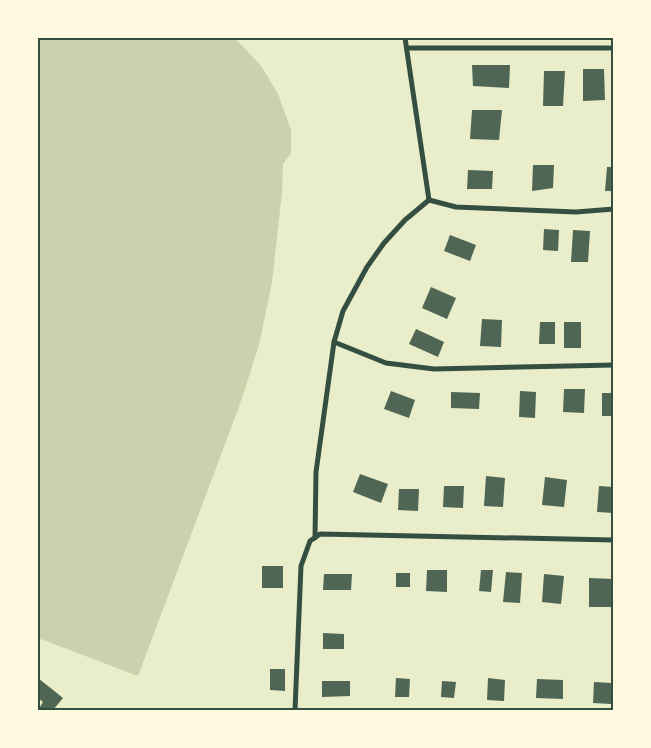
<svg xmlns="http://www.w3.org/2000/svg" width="651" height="748" font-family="'Work Sans',sans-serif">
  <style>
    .green { fill: #cad2ad }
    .building { fill: #4f6655 }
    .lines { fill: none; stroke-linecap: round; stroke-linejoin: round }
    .minor { stroke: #344e41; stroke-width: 5 }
    .neatline { fill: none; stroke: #344e41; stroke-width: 2 }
  </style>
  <rect width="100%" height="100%" fill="#e9edc9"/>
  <polygon class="green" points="38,38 235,38 262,67 278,94 291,130 291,153 283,164 282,193 272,282 259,345 239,407 138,676 38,638"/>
  <g class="building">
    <polygon points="472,65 510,65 509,88 473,86"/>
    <polygon points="583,69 604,69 605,100 583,101"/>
    <polygon points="544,71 565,71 563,106 543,106"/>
    <polygon points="472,110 502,110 499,140 470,139"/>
    <polygon points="533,165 554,165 553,188 532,191"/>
    <polygon points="607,167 614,167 614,191 605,191"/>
    <polygon points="468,170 493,171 492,189 467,189"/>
    <polygon points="544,229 559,230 558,251 543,250"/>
    <polygon points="573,230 590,231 588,262 571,262"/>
    <polygon points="450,235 476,245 470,261 444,251"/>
    <polygon points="431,287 456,298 447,319 422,308"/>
    <polygon points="482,319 502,320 501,347 480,346"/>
    <polygon points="540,322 555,322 555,344 539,344"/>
    <rect x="564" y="322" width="17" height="26"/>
    <polygon points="416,329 444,342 438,357 409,344"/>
    <polygon points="564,389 585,389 584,413 563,412"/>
    <polygon points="391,391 415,400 409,418 384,409"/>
    <polygon points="520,391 536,392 535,418 519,417"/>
    <polygon points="451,392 480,393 479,409 451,408"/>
    <rect x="602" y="393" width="12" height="23"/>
    <polygon points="360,474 388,484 381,503 353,492"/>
    <polygon points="486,476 505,478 503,507 484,506"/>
    <polygon points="545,477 567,480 564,507 542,505"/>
    <polygon points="444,486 464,486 463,508 443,507"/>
    <polygon points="599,486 614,487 614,513 597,512"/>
    <polygon points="399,489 419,489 418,511 398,510"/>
    <rect x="262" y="566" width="21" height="22"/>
    <polygon points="427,570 447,570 447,592 426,591"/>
    <polygon points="481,570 493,570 491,592 479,591"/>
    <polygon points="506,572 522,573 520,603 503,602"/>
    <rect x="396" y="573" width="14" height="14"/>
    <polygon points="324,574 352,574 351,590 323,590"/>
    <polygon points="544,574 564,576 561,604 542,602"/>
    <polygon points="589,578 614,579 613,607 589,607"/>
    <polygon points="323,633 344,634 344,649 323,649"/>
    <polygon points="270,669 285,669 285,691 270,690"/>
    <polygon points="38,678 63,698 53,710 38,710 43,702 38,698"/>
    <polygon points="396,678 410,679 409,697 395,697"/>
    <polygon points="488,678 505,680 504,701 487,700"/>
    <polygon points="537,679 563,680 563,699 536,698"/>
    <polygon points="322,681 350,681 350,696 322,697"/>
    <polygon points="442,681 456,682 454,698 441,697"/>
    <polygon points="594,682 612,683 611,704 593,703"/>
  </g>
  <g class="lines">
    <g class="minor">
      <polyline points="405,38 429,200"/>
      <polyline points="407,48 614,48"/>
      <polyline points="429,200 456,207 576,212 614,209"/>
      <polyline points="334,342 386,363 434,369 614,365"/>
      <polyline points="315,538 316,472 334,342 343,311 367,267 384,243 405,220 429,200"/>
      <polyline points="295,710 301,566 310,541 320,534 614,540"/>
    </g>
  </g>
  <rect width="651" height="748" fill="none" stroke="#fefae0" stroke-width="78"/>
  <rect x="39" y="39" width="573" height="670" class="neatline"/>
</svg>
